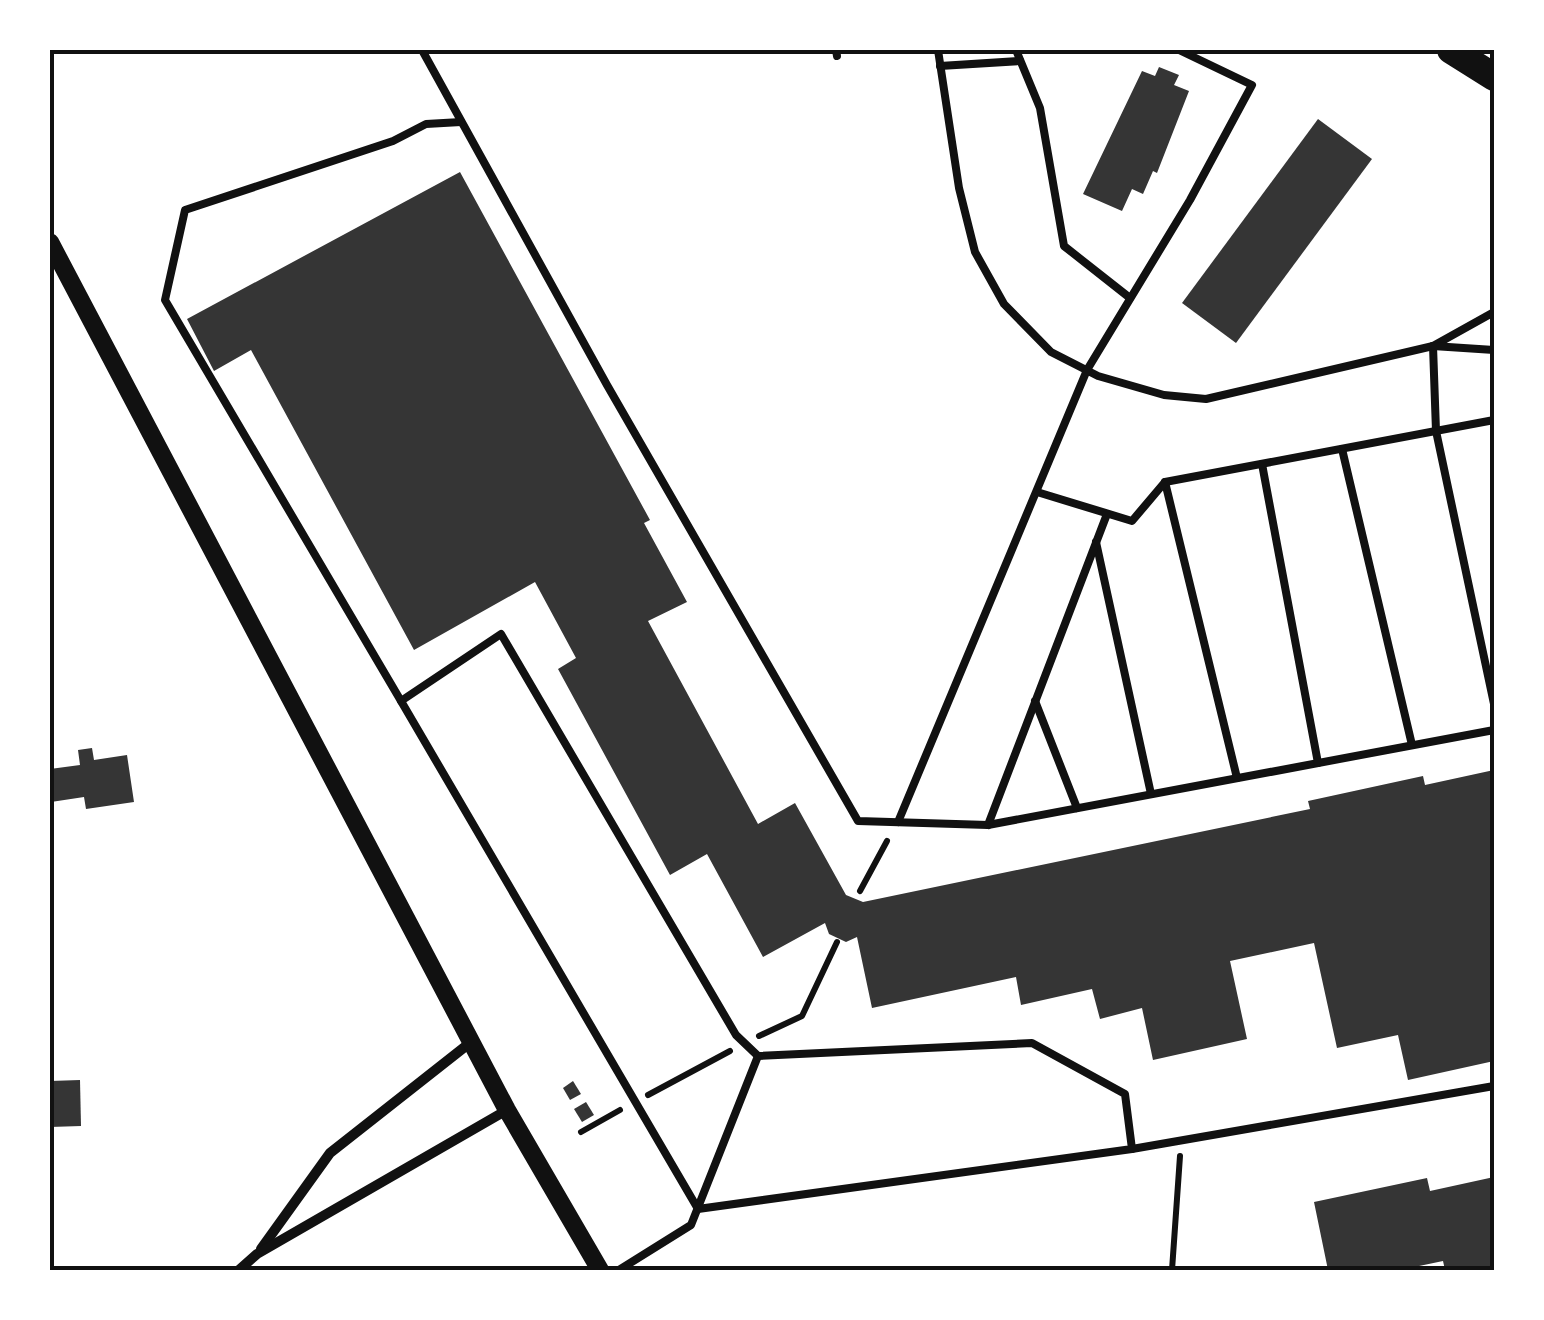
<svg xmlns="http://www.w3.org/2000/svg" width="1544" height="1320" font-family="'Varela Round',sans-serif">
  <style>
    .building { fill: #353535 }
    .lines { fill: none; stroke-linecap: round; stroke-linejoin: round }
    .path { stroke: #111; stroke-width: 6 }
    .service { stroke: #111; stroke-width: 8 }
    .minor { stroke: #111; stroke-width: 10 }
    .tertiary { stroke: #111; stroke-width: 18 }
    .trunk { stroke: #111; stroke-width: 28 }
    .neatline { fill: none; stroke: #111; stroke-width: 4 }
  </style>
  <rect width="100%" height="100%" fill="#fff"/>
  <g class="building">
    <polygon points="1159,67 1179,75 1174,85 1189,91 1157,173 1153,171 1143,194 1132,189 1122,211 1083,194 1142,71 1155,76"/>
    <polygon points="1318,119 1372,159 1236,343 1182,303"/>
    <polygon points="460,172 650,520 644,523 687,602 648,621 758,824 795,803 846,895 863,902 1310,809 1308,801 1423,776 1425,785 1494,770 1494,1061 1408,1080 1398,1035 1337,1048 1314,943 1230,961 1247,1039 1153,1060 1142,1008 1100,1019 1092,989 1021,1005 1016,977 872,1008 857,937 846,942 829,934 825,923 763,957 707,854 670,875 558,669 576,658 535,582 414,650 251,350 214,371 187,319"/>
    <polygon points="92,748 94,760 127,755 134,802 86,809 84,797 51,802 50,769 80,765 78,750"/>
    <polygon points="80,1080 81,1126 50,1127 50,1081"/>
    <polygon points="573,1081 581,1094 570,1100 563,1088"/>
    <polygon points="586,1102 594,1115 582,1122 574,1109"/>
    <polygon points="1494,1177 1494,1266 1445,1270 1443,1261 1400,1270 1328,1270 1314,1202 1427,1178 1430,1191"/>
  </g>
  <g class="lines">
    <g class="path">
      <polyline points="860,891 887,841"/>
      <polyline points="759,1036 802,1016 837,942"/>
      <polyline points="648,1095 730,1051"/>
      <polyline points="581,1132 620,1110"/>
      <polyline points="1172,1270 1180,1156"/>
    </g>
    <g class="service">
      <polyline points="422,50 607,385 858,821 988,825 1494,730"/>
      <polyline points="836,50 837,56"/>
      <polyline points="938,50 959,188 975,252 1004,304 1051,352 1098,376 1164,395 1206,399 1433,346 1494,312"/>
      <polyline points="1016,50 1040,108 1064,246 1130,298"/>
      <polyline points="940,66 1020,61"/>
      <polyline points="1433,346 1436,431 1494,704"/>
      <polyline points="1433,346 1494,350"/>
      <polyline points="1342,449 1412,745"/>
      <polyline points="1262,464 1318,763"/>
      <polyline points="1165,482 1237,778"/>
      <polyline points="1037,492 1132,521 1165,482 1494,420"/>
      <polyline points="1096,542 1151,794"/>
      <polygon points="501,634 736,1035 758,1056 1032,1043 1125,1094 1132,1149 698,1209 401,701"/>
      <polyline points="401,701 165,300 185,210 393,141 426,124 461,122"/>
      <polyline points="1035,701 1077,808"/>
      <polyline points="898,822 1087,370 1190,200 1252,85 1179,50"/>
      <polyline points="988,825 1107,514"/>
      <polyline points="1132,1149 1494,1086"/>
      <polyline points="619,1270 691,1225 758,1056"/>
    </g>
    <g class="minor">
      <polyline points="261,1249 330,1153 471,1042"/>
      <polyline points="239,1270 257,1254 507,1110"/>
    </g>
    <polyline class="tertiary" points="50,242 507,1110 600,1270"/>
    <polyline class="trunk" points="1451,50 1494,77"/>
  </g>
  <rect width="1544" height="1320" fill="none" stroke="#ffffff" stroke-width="105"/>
  <rect x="52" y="52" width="1440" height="1216" class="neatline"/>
</svg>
